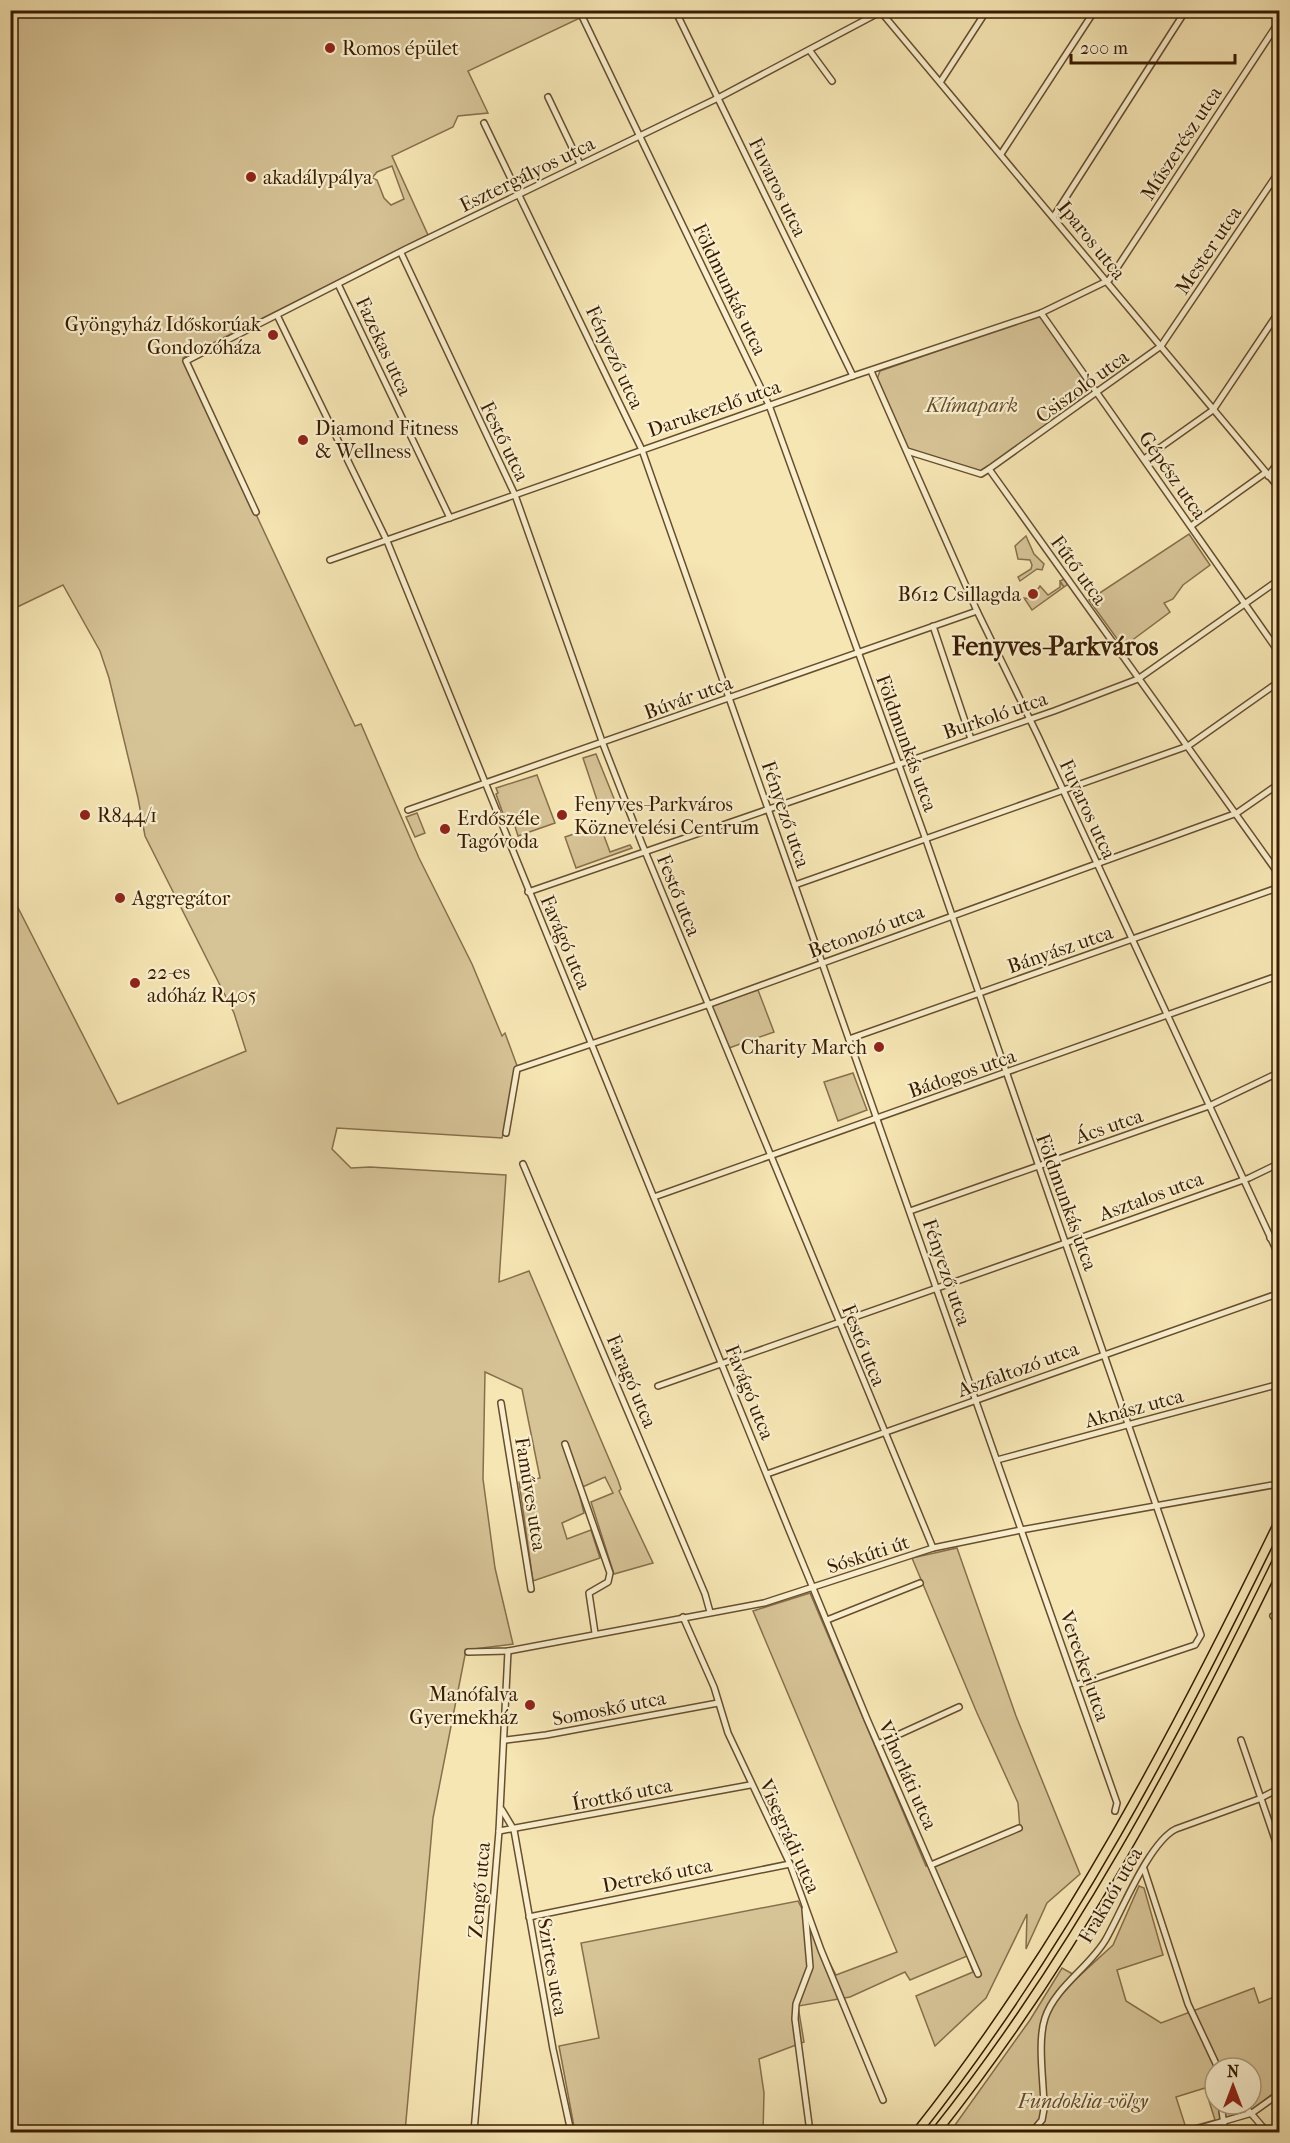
<svg xmlns="http://www.w3.org/2000/svg" width="1290" height="2143" font-family="'IM FELL French Canon',serif">
  <style>
    .green { fill: #d6c396; stroke: #876f4c; stroke-width: 1.5; fill-rule: evenodd }
    .lines { fill: none; stroke-linecap: round; stroke-linejoin: round }
    .minor-casing { stroke: #684e2e; stroke-width: 8 }
    .highway-casing { stroke: #381b01; stroke-width: 11 }
    .minor { stroke: #f9efce; stroke-width: 5 }
    .highway { stroke: #f6e6b4; stroke-width: 8 }
    .poi-dot { fill: #8f2418; stroke: #f9efce; stroke-width: 2 }
    .labels { text-anchor: middle; stroke-width: 4.5; stroke-linejoin: round; paint-order: stroke }
    .poi-label { font-size: 20px; fill: #381b01; stroke: #f9efce; text-anchor: start }
    .street-label { font-size: 20px; fill: #381b01; stroke: #f9efce }
    .park-label { font-size: 20px; font-style: italic; fill: #674d2e; stroke: #f9efce }
    .district-label { font-size: 26px; font-weight: bold; fill: #381b01; stroke: #f9efce }
  </style>
  <rect width="100%" height="100%" fill="#f6e6b4"/>
  <filter id="stains"><feTurbulence type="fractalNoise" baseFrequency=".00333" numOctaves="4"/><feColorMatrix values="0 0 0 0 .2 0 0 0 0 .09 0 0 0 0 .02 0 0 0 .5 -.17"/></filter>
  <radialGradient id="worn" r=".72"><stop offset=".6" stop-color="#630" stop-opacity="0"/><stop offset="1" stop-color="#630" stop-opacity=".3"/></radialGradient>
  <g class="green">
    <path d="M11,11H576L580,18L468,71L488,113L458,116L453,127L392,156L428,235L183,358L355,726L361,724L419,858L472,964L502,1036L505,1033L519,1071L502,1138L337,1128L332,1149L351,1168L370,1167L506,1175L499,1282L529,1271L618,1480L621,1489L619,1491L653,1563L614,1574L591,1502L613,1493L605,1477L578,1489L584,1513L562,1523L567,1539L591,1530L600,1558L533,1581L519,1482L540,1478L522,1389L485,1372L483,1479L495,1568L513,1644L466,1650L433,1818L405,2132H11L10,892L118,1104L246,1051L234,1013L145,836L138,798L109,678L100,651L63,585L11,610ZM392,166L404,199L391,205L384,198L377,180L372,178L377,172Z"/>
    <polygon points="1040,315 1095,393 981,471 907,449 877,379 880,371"/>
    <polygon points="1189,534 1210,565 1183,585 1173,599 1164,603 1170,612 1123,647 1089,600"/>
    <polygon points="1026,536 1034,554 1044,564 1042,570 1037,569 1020,581 1018,577 1031,569 1032,565 1030,560 1018,559 1015,546"/>
    <polygon points="1064,579 1068,584 1032,610 1024,598 1031,599 1036,595 1035,593 1040,586 1048,595 1060,587 1060,582 1064,587 1060,581"/>
    <polygon points="596,754 615,801 599,806 583,758"/>
    <polygon points="537,775 555,823 518,836 513,820 506,822 496,794 498,793 496,788"/>
    <polygon points="417,813 425,833 415,837 406,817"/>
    <polygon points="600,825 610,852 630,845 632,848 576,868 565,837"/>
    <polygon points="758,990 774,1032 729,1048 710,1006"/>
    <polygon points="853,1073 867,1110 838,1121 824,1082"/>
    <polygon points="957,1548 1016,1716 1080,1874 1047,1903 1026,1949 1027,1914 986,1998 935,2046 916,1996 973,1972 967,1956 910,1980 905,1972 850,1997 798,2006 804,2042 759,2059 764,2093 763,2132 575,2132 559,2046 599,2038 581,1943 798,1901 836,1975 897,1952 753,1611 810,1593 926,1866 1020,1830 1018,1803 977,1713 912,1558"/>
    <path d="M1139,1886L1144,1888L1163,1955L1117,1970L1126,2001L1161,2023L1254,1988L1259,2003L1279,1995V2089L1253,2109L1224,2118L1228,2132H950L1030,2020L1062,1968L1078,1977L1113,1945ZM1215,2068H1251V2104H1215ZM1205,2088L1215,2120L1186,2128L1176,2097Z"/>
  </g>
  <g class="lines">
    <g class="minor-casing">
      <g id="minor">
        <polyline points="579,10 769,405 926,840 1201,1635 1195,1645 1076,1685"/>
        <polyline points="675,10 853,376"/>
        <polyline points="881,12 1280,489"/>
        <polyline points="810,51 832,81"/>
        <polyline points="941,81 987,10"/>
        <polyline points="548,97 580,164"/>
        <polyline points="484,123 642,450 1117,1803 1115,1811"/>
        <polyline points="1001,154 1095,10"/>
        <polyline points="1054,216 1186,10"/>
        <polyline points="401,253 515,495 603,744 642,844 933,1548"/>
        <polyline points="338,284 450,518"/>
        <polyline points="1041,313 1280,654"/>
        <polyline points="277,315 387,541 789,1530 867,1719 978,1974"/>
        <polyline points="871,371 977,611 1038,736 1280,1258"/>
        <polyline points="907,451 981,474 989,469 1280,876"/>
        <polyline points="1144,459 1213,410 1280,310"/>
        <polyline points="989,469 1161,346 1280,170"/>
        <polyline points="1268,476 1280,460"/>
        <polyline points="256,512 186,361 406,249 718,98 884,10"/>
        <polyline points="1191,526 1265,473"/>
        <polyline points="330,560 853,376 1041,313 1109,280 1280,20"/>
        <polyline points="933,626 971,739"/>
        <polyline points="408,810 977,611"/>
        <polyline points="795,885 1188,746 1280,681"/>
        <polyline points="528,892 1054,711 1138,679 1280,579"/>
        <polyline points="849,1039 1280,887"/>
        <polyline points="506,1133 517,1069 707,1005 1237,813 1280,783"/>
        <polyline points="523,1164 705,1594 710,1612"/>
        <polyline points="654,1197 1280,975"/>
        <polyline points="910,1211 1209,1106 1280,1072"/>
        <polyline points="1270,1238 1280,1234"/>
        <polyline points="658,1386 1071,1241 1249,1178 1280,1163"/>
        <polyline points="501,1403 531,1589"/>
        <polyline points="565,1444 610,1573 608,1582 589,1593 595,1633"/>
        <polyline points="997,1460 1280,1384"/>
        <polyline points="767,1474 1280,1293"/>
        <polyline points="1273,1616 1280,1613"/>
        <polyline points="683,1617 714,1687 728,1733 790,1864 821,1950 883,2100"/>
        <polyline points="827,1620 920,1583"/>
        <polyline points="468,1652 508,1651 764,1603 933,1548 1021,1530 1278,1484"/>
        <polyline points="506,1740 546,1735 718,1703"/>
        <polyline points="1241,1740 1280,1854"/>
        <polyline points="878,1744 959,1707"/>
        <polyline points="502,1810 514,1830 553,2049 571,2132"/>
        <polyline points="499,1831 750,1785"/>
        <polyline points="931,1865 1019,1828"/>
        <polyline points="1144,1869 1188,2004 1218,2068"/>
        <polyline points="805,1909 810,1967 796,2004 795,2019 810,2132"/>
        <polyline points="529,1917 790,1864"/>
        <polyline points="1221,2104 1225,2132"/>
        <polyline points="1243,2104 1267,2132"/>
        <polyline points="474,2132 499,1831 508,1651"/>
        <path d="M1032,2132L1042,2120L1044,2109C1044,2083 1037,2042 1045,2018C1055,1987 1090,1967 1106,1939C1122,1911 1149,1842 1176,1829L1259,1799L1280,1788"/>
        <polyline points="1187,2132 1252,2113 1280,2093"/>
      </g>
    </g>
    <g class="highway-casing">
      <g id="highway">
        <path d="M917,2132C1065,1945 1176,1734 1280,1520"/>
        <path d="M936,2132C1075,1957 1182,1757 1280,1555"/>
      </g>
    </g>
    <use href="#minor" class="minor"/>
    <use href="#highway" class="highway"/>
  </g>
  <g class="poi-dot">
    <circle cx="330" cy="48" r="6"/>
    <circle cx="251" cy="177" r="6"/>
    <circle cx="273" cy="335" r="6"/>
    <circle cx="303" cy="440" r="6"/>
    <circle cx="1033" cy="594" r="6"/>
    <circle cx="85" cy="815" r="6"/>
    <circle cx="562" cy="815" r="6"/>
    <circle cx="445" cy="829" r="6"/>
    <circle cx="120" cy="898" r="6"/>
    <circle cx="135" cy="983" r="6"/>
    <circle cx="879" cy="1047" r="6"/>
    <circle cx="530" cy="1705" r="6"/>
  </g>
  <g class="labels">
    <g class="poi-label">
      <text x="342" y="55">Romos épület</text>
      <text x="263" y="184">akadálypálya</text>
      <text x="261" y="331" text-anchor="end">Gyöngyház Időskorúak<tspan x="261" dy="23">Gondozóháza</tspan></text>
      <text x="315" y="435">Diamond Fitness<tspan x="315" dy="23">&amp; Wellness</tspan></text>
      <text x="1021" y="601" text-anchor="end">B612 Csillagda</text>
      <text x="574" y="811">Fenyves-Parkváros<tspan x="574" dy="23">Köznevelési Centrum</tspan></text>
      <text x="97" y="822">R844/1</text>
      <text x="457" y="825">Erdőszéle<tspan x="457" dy="23">Tagóvoda</tspan></text>
      <text x="132" y="905">Aggregátor</text>
      <text x="147" y="979">22-es<tspan x="147" dy="23">adóház R405</tspan></text>
      <text x="867" y="1054" text-anchor="end">Charity March</text>
      <text x="518" y="1701" text-anchor="end">Manófalva<tspan x="518" dy="23">Gyermekház</tspan></text>
    </g>
    <g class="street-label">
      <text transform="translate(1181 143) rotate(-57)" y="7">Műszerész utca</text>
      <text transform="translate(527 174) rotate(-26)" y="7">Esztergályos utca</text>
      <text transform="translate(778 187) rotate(64)" y="7">Fuvaros utca</text>
      <text transform="translate(1092 240) rotate(51)" y="7">Iparos utca</text>
      <text transform="translate(1208 250) rotate(-56)" y="7">Mester utca</text>
      <text transform="translate(730 289) rotate(64)" y="7">Földmunkás utca</text>
      <text transform="translate(384 346) rotate(65)" y="7">Fazekas utca</text>
      <text transform="translate(615 357) rotate(65)" y="7">Fényező utca</text>
      <text transform="translate(1082 386) rotate(-36)" y="7">Csiszoló utca</text>
      <text transform="translate(714 408) rotate(-19)" y="7">Darukezelő utca</text>
      <text transform="translate(505 441) rotate(64)" y="7">Festő utca</text>
      <text transform="translate(1173 475) rotate(55)" y="7">Gépész utca</text>
      <text transform="translate(1079 570) rotate(54)" y="7">Fűtő utca</text>
      <text transform="translate(688 697) rotate(-20)" y="7">Búvár utca</text>
      <text transform="translate(995 715) rotate(-19)" y="7">Burkoló utca</text>
      <text transform="translate(907 743) rotate(70)" y="7">Földmunkás utca</text>
      <text transform="translate(1088 809) rotate(65)" y="7">Fuvaros utca</text>
      <text transform="translate(786 814) rotate(71)" y="7">Fényező utca</text>
      <text transform="translate(679 895) rotate(68)" y="7">Festő utca</text>
      <text transform="translate(866 931) rotate(-20)" y="7">Betonozó utca</text>
      <text transform="translate(566 942) rotate(67)" y="7">Favágó utca</text>
      <text transform="translate(1060 949) rotate(-19)" y="7">Bányász utca</text>
      <text transform="translate(962 1073) rotate(-19)" y="7">Bádogos utca</text>
      <text transform="translate(1109 1126) rotate(-19)" y="7">Ács utca</text>
      <text transform="translate(1151 1196) rotate(-20)" y="7">Asztalos utca</text>
      <text transform="translate(1067 1202) rotate(70)" y="7">Földmunkás utca</text>
      <text transform="translate(947 1272) rotate(71)" y="7">Fényező utca</text>
      <text transform="translate(864 1345) rotate(68)" y="7">Festő utca</text>
      <text transform="translate(1018 1369) rotate(-20)" y="7">Aszfaltozó utca</text>
      <text transform="translate(632 1381) rotate(67)" y="7">Faragó utca</text>
      <text transform="translate(750 1392) rotate(68)" y="7">Favágó utca</text>
      <text transform="translate(1134 1408) rotate(-15)" y="7">Aknász utca</text>
      <text transform="translate(531 1494) rotate(81)" y="7">Faműves utca</text>
      <text transform="translate(868 1554) rotate(-18)" y="7">Sóskúti út</text>
      <text transform="translate(1085 1666) rotate(71)" y="7">Vereckei utca</text>
      <text transform="translate(609 1708) rotate(-11)" y="7">Somoskő utca</text>
      <text transform="translate(908 1775) rotate(66)" y="7">Vihorláti utca</text>
      <text transform="translate(622 1794) rotate(-11)" y="7">Írottkő utca</text>
      <text transform="translate(790 1836) rotate(66)" y="7">Visegrádi utca</text>
      <text transform="translate(657 1875) rotate(-11)" y="7">Detrekő utca</text>
      <text transform="translate(479 1890) rotate(-85)" y="7">Zengő utca</text>
      <text transform="translate(1110 1895) rotate(-60)" y="7">Fraknói utca</text>
      <text transform="translate(553 1967) rotate(80)" y="7">Szirtes utca</text>
    </g>
    <g class="park-label">
      <text x="972" y="412">Klímapark</text>
      <text x="1083" y="2108">Fundoklia-völgy</text>
    </g>
    <g class="district-label">
      <text x="1055" y="655">Fenyves-Parkváros</text>
    </g>
  </g>
  <rect width="1290" height="2143" fill="none" stroke="#f6e6b4" stroke-width="36"/>
  <rect x="12" y="12" width="1266" height="2119" fill="none" stroke="#381b01" stroke-width="3"/>
  <rect x="18" y="18" width="1254" height="2107" fill="none" stroke="#381b01" stroke-width="1.5"/>
  <g transform="translate(1233 2086)"><circle r="28" fill="#f9efce" stroke="#ac9a7c" stroke-width="1.5"/>
  <path d="M0-4.5L10 22L0 15L-10 22Z" fill="#8f2418"/>
  <text y="-9" font-size="16" font-weight="bold" text-anchor="middle" fill="#381b01">N</text>
  </g>
  <path d="M1071 54v9h164v-9" fill="none" stroke="#381b01" stroke-width="3"/>
  <text x="1080" y="54" font-size="18" fill="#381b01" stroke="#f9efce" stroke-width="4.5" paint-order="stroke">200 m</text>
  <rect width="100%" height="100%" filter="url(#stains)"/>
  <rect width="100%" height="100%" fill="url(#worn)"/>
</svg>
